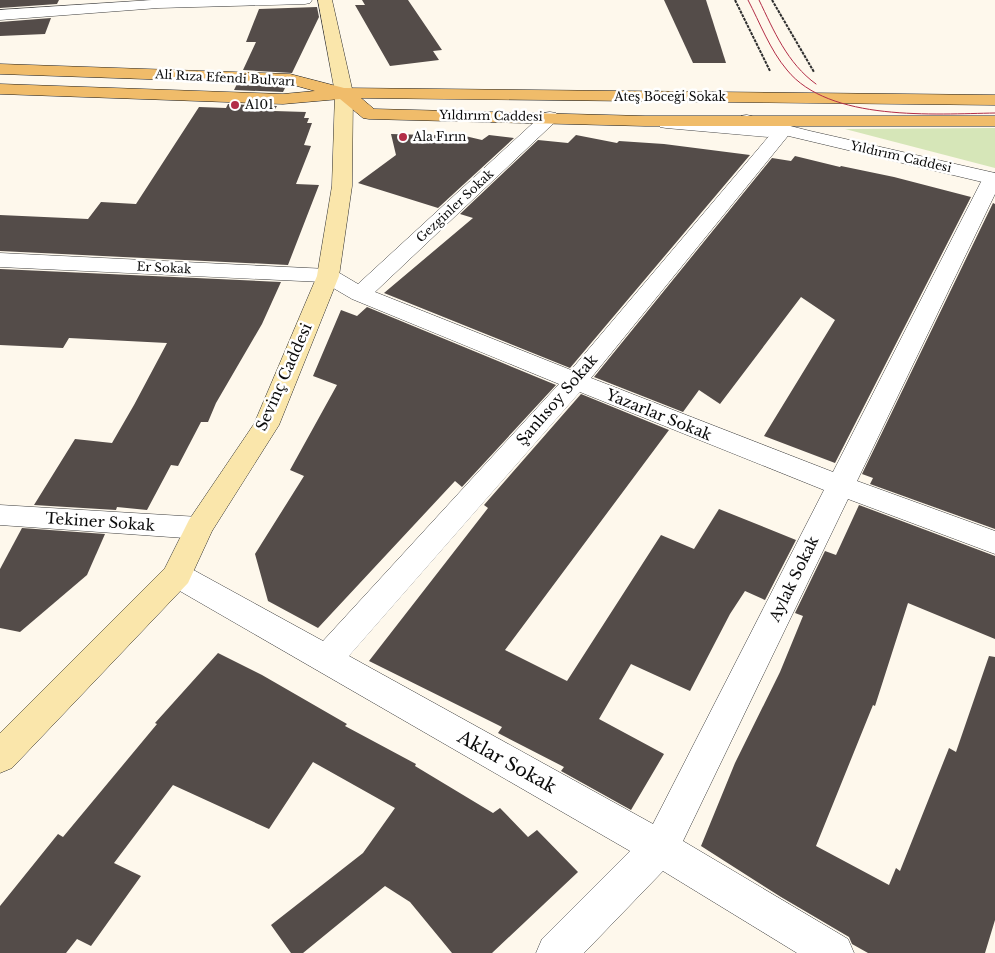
<svg xmlns="http://www.w3.org/2000/svg" width="995" height="953" font-family="'Libre Baskerville',serif">
  <style>
    .green { fill: #d6e6b8 }
    .building { fill: #544c49 }
    .lines { fill: none; stroke-linecap: round; stroke-linejoin: round }
    .minor-casing { stroke: #3f3f3f; stroke-width: 1 }
    .tertiary-casing { stroke: #3f3f3f; stroke-width: 1 }
    .secondary-casing { stroke: #2e2e2e; stroke-width: 1 }
    .primary-casing { stroke: #1d1d1d; stroke-width: 1 }
    .path { stroke: #2e2e2e; stroke-width: 2; stroke-dasharray: 3 1; stroke-linecap: butt }
    .minor { fill: #fff; fill-rule: evenodd }
    .tertiary { fill: #fff; fill-rule: evenodd }
    .secondary { fill: #fae6ab; fill-rule: evenodd }
    .primary { fill: #f0bc6a; fill-rule: evenodd }
    .tram { stroke: #b32d47; stroke-width: 1 }
    .poi-dot { fill: #b32d47; stroke: #fff; stroke-width: 2 }
    .labels { text-anchor: middle; stroke-width: 5; stroke-linejoin: round; paint-order: stroke }
    .far-street-label { font-size: 12px; fill: #0c0c0c; stroke: #fff }
    .far-poi-label { font-size: 12px; fill: #0c0c0c; stroke: #fff; text-anchor: start }
    .street-label { font-size: 15px; fill: #0c0c0c; stroke: #fff }
    .near-street-label { font-size: 18px; fill: #0c0c0c; stroke: #fff }
  </style>
  <rect width="100%" height="100%" fill="#fef8ec"/>
  <polygon class="green" points="995,128 995,168 845,129"/>
  <g class="building">
    <polygon points="0,0 59,0 57,4 0,8"/>
    <polygon points="362,0 408,0 442,50 433,51 439,60 390,66 355,5 365,5"/>
    <polygon points="664,0 706,0 726,63 693,63"/>
    <polygon points="317,7 319,17 292,73 243,70 256,42 246,42 259,9"/>
    <polygon points="51,18 45,34 0,36 0,22"/>
    <polygon points="237,84 286,86 283,92 234,90"/>
    <polygon points="228,104 277,106 274,111 306,112 304,118 309,118 307,123 312,123 304,145 311,146 296,184 319,185 288,265 0,251 0,215 88,219 101,202 136,204 199,107 226,108"/>
    <polygon points="391,134 465,136 482,140 489,135 514,138 438,208 358,183 396,155"/>
    <polygon points="576,135 617,143 619,141 664,144 750,155 570,368 384,293 473,218 460,214 538,140 568,143"/>
    <polygon points="795,156 840,167 841,166 894,177 971,197 835,463 764,436 835,320 801,297 720,404 699,390 683,412 594,377 772,158 791,161"/>
    <polygon points="993,203 995,204 995,529 870,484 873,478 862,474"/>
    <polygon points="0,269 281,282 262,324 216,403 208,422 201,422 178,466 171,465 147,510 117,507 116,510 34,505 75,439 112,443 134,405 167,343 69,338 63,348 0,345"/>
    <polygon points="367,307 556,385 462,487 455,481 318,628 268,601 255,554 304,476 290,470 337,385 313,376 341,310 357,316"/>
    <polygon points="581,394 669,430 505,650 567,681 661,535 694,549 719,509 796,540 765,600 745,591 730,614 690,691 631,664 599,719 664,754 631,810 561,771 564,767 498,733 502,727 369,661 488,508 484,505"/>
    <polygon points="859,505 995,556 995,639 908,603 875,706 873,705 816,846 889,885 896,868 900,871 949,748 956,752 989,656 995,657 995,920 985,953 868,953 852,944 849,937 781,897 701,846 735,763 780,672 803,616 795,613 825,551 836,555"/>
    <polygon points="22,528 105,534 87,575 20,632 0,628 0,569"/>
    <polygon points="218,653 262,675 347,724 345,726 416,764 415,766 493,813 500,808 528,837 537,830 578,872 492,953 452,953 410,902 385,886 303,953 291,953 271,925 363,853 395,808 313,762 269,829 173,785 114,863 141,876 91,946 77,939 66,953 0,953 0,906 58,834 63,837 157,724 155,723"/>
  </g>
  <g class="lines">
    <g class="minor-casing">
      <g id="minor">
        <polygon points="152,0 312,0 310,3 305,4 158,8 0,20 0,10"/>
        <path d="M550,112L556,113L559,117L556,121L375,292L571,370L775,129L781,128L787,129L790,133L787,137L591,378L833,472L983,178L986,174L995,173V194L857,481L995,531V554L848,499L683,841L848,939L854,953H797L663,871L584,953H536L542,939L630,851L166,583L162,575L166,567L177,563L188,567L323,641L559,384L352,299L323,282L0,267V253L328,269L336,271L358,284L544,113ZM580,392L824,490L653,824L349,656Z"/>
        <polygon points="0,505 199,517 209,520 213,528 209,536 199,539 0,525"/>
      </g>
    </g>
    <g class="tertiary-casing">
      <polygon id="tertiary" points="747,115 810,131 995,173 995,185 776,133 768,137 666,128 660,127 657,123 660,119 666,118 743,124 738,120 741,116"/>
    </g>
    <g class="secondary-casing">
      <polygon id="secondary" points="318,0 332,0 353,93 352,186 339,276 279,425 212,531 188,583 12,768 0,773 0,733 165,568 189,520 254,424 317,276 332,186 335,93"/>
    </g>
    <g class="primary-casing">
      <polygon id="primary" points="0,64 290,74 344,88 995,95 995,105 361,98 374,109 645,116 995,116 995,126 645,126 369,119 363,118 340,99 283,104 0,94 0,84 283,94 315,91 290,84 0,74"/>
    </g>
    <g class="path">
      <polyline points="735,0 770,71"/>
      <polyline points="772,0 814,72"/>
    </g>
    <use href="#minor" class="minor"/>
    <use href="#tertiary" class="tertiary"/>
    <use href="#secondary" class="secondary"/>
    <use href="#primary" class="primary"/>
    <g class="tram">
      <path d="M748,0C760,23 770,50 787,70C829,122 935,114 995,113"/>
      <path d="M759,0C774,31 787,63 816,84"/>
    </g>
  </g>
  <g class="poi-dot">
    <circle cx="235" cy="105" r="5"/>
    <circle cx="403" cy="137" r="5"/>
  </g>
  <g class="labels">
    <g class="far-street-label">
      <text transform="translate(225 78) rotate(3)" y="4">Ali Rıza Efendi Bulvarı</text>
      <text x="670" y="101">Ateş Böceği Sokak</text>
      <text transform="translate(491 116) rotate(1)" y="4">Yıldırım Caddesi</text>
      <text transform="translate(901 157) rotate(13)" y="4">Yıldırım Caddesi</text>
      <text transform="translate(455 206) rotate(-43)" y="4">Gezginler Sokak</text>
      <text transform="translate(164 268) rotate(3)" y="4">Er Sokak</text>
    </g>
    <g class="far-poi-label">
      <text x="245" y="109">A101</text>
      <text x="413" y="141">Ala Fırın</text>
    </g>
    <g class="street-label">
      <text transform="translate(284 377) rotate(-66)" y="5">Sevinç Caddesi</text>
      <text transform="translate(557 400) rotate(-49)" y="5">Şanlısoy Sokak</text>
      <text transform="translate(659 415) rotate(22)" y="5">Yazarlar Sokak</text>
      <text transform="translate(100 522) rotate(4)" y="5">Tekiner Sokak</text>
      <text transform="translate(794 579) rotate(-64)" y="5">Aylak Sokak</text>
    </g>
    <g class="near-street-label">
      <text transform="translate(507 762) rotate(29)" y="6">Aklar Sokak</text>
    </g>
  </g>
</svg>
